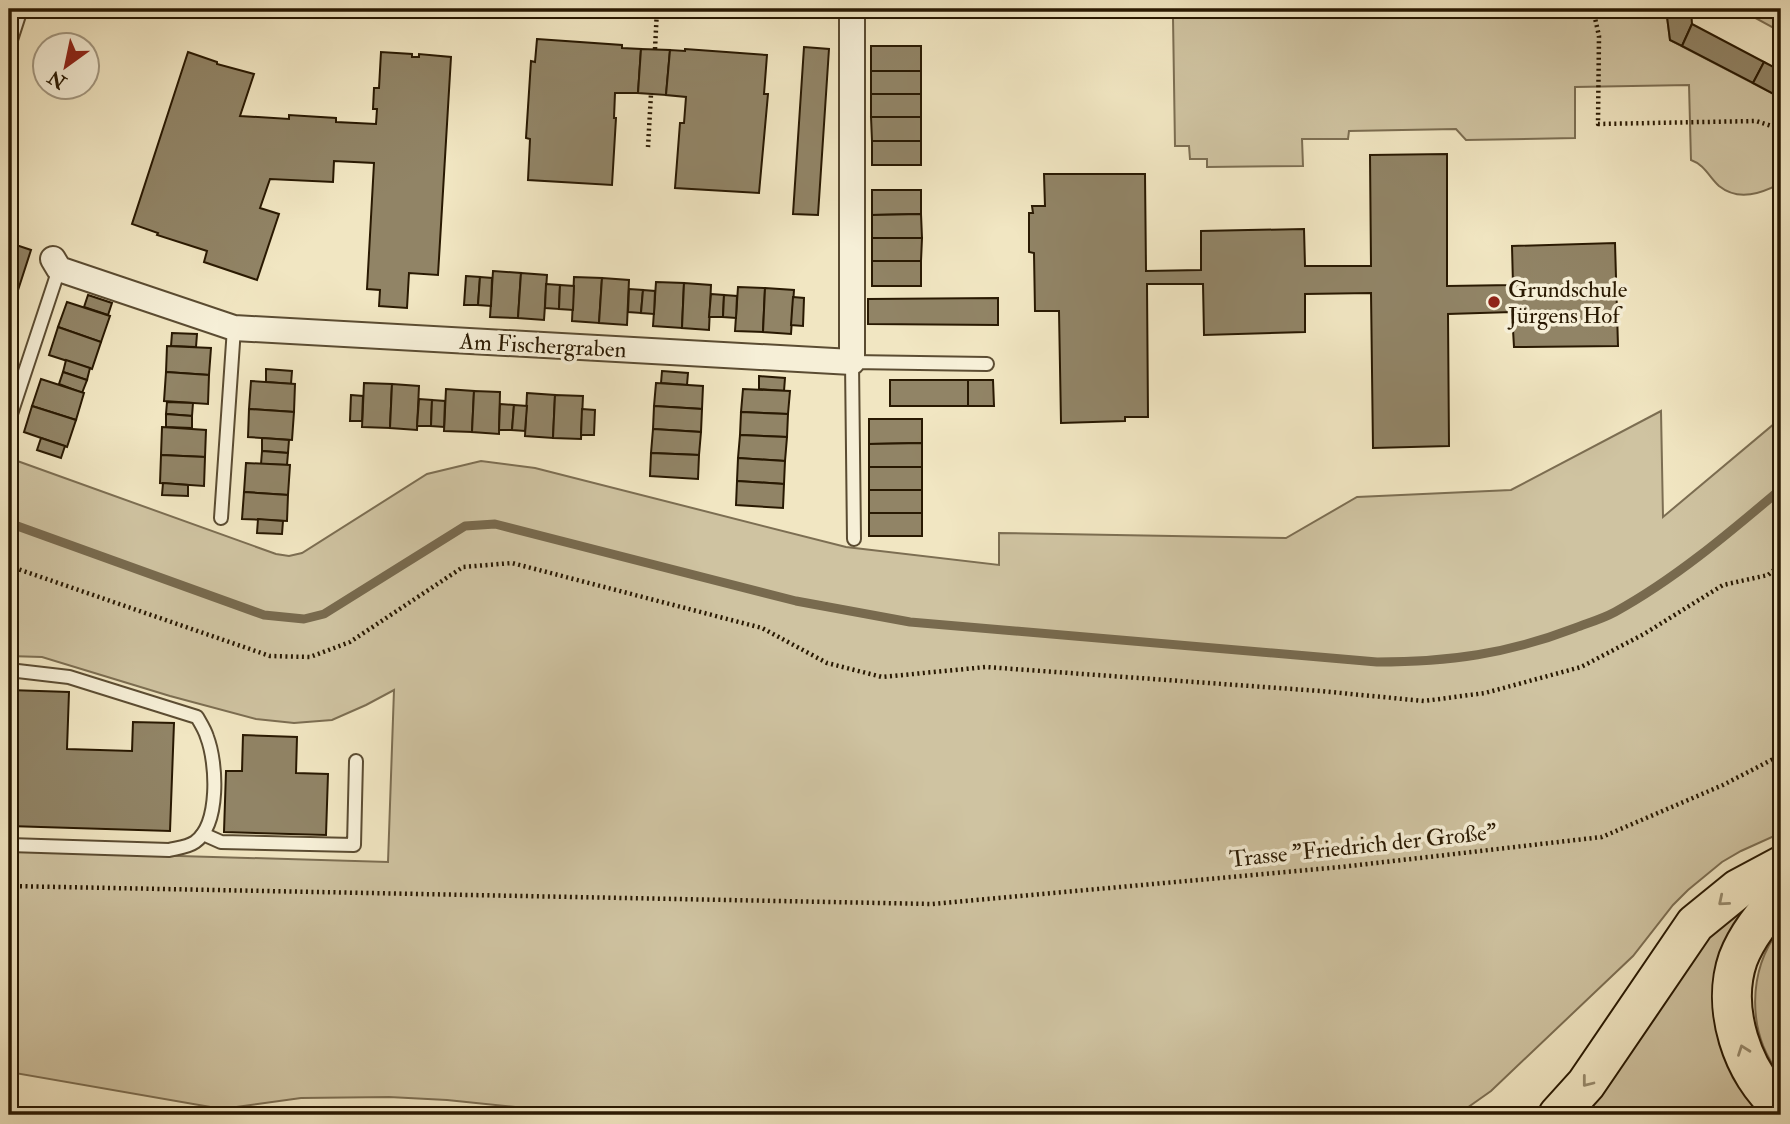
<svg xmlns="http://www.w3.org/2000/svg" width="1790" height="1124" font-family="'IM FELL Double Pica',serif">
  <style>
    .green { fill: #cfc3a1; stroke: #7c6e52; stroke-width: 2 }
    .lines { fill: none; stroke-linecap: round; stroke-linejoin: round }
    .stream { stroke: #786a4e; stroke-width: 9 }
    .building { fill: #918466; stroke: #291902; stroke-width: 2 }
    .service-casing { stroke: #5b4c32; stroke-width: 16 }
    .minor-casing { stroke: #5b4c32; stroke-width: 28 }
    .motorway-casing { stroke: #291902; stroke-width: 42 }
    .path { stroke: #291902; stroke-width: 4.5; stroke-dasharray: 2 3.5; stroke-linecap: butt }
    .service { stroke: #f6efd7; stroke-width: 12 }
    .minor { stroke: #f6efd7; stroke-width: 24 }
    .motorway { stroke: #f1e6c2; stroke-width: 38 }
    .oneway { stroke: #978a6c }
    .poi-dot { fill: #8f2418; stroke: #f6efd7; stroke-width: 2.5 }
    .labels { text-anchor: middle; stroke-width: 7; stroke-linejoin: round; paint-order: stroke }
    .poi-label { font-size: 23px; fill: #291902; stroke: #f6efd7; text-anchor: start }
    .street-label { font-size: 23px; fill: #291902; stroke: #f6efd7 }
  </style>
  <rect width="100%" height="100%" fill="#f1e6c2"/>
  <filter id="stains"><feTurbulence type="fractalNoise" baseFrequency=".00286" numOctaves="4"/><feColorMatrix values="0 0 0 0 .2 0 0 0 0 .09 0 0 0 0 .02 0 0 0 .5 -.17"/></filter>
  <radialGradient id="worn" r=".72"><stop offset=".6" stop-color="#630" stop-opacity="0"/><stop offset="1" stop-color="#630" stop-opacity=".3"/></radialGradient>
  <g class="green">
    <path d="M1198,9H1666L1670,40L1781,98V183C1762,193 1739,202 1719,186C1709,177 1705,165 1691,160L1689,85L1575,87V138L1466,140L1456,129L1349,131L1348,139H1302L1303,166L1207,167V159H1190L1189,146H1175L1173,18Z"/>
    <polygon points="1739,9 1781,9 1781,32"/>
    <polygon points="1661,411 1663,517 1781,418 1781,833 1741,851 1722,862 1688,890 1673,905 1633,956 1491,1091 1457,1115 595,1115 447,1100 389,1097 301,1098 222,1109 9,1072 9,851 388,862 394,690 366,705 332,720 294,723 256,719 170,696 42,657 9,656 9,458 276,554 289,556 302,553 427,474 481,461 535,468 846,547 999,565 999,533 1286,538 1357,497 1511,490"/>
    <polygon points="1757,887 1729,963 1775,1115 1573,1115 1681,958"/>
    <path d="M1781,927V1076C1746,1033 1747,970 1781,927Z"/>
  </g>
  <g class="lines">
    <path class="stream" d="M9,523L264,615L304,619L324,614L465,526L495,524L796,601L910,622L1377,662C1449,662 1507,654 1575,628C1588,623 1602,619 1615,612C1675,579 1729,533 1781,489"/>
  </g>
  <g class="building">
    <polygon points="1666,9 1691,9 1692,24 1682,46 1670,40"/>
    <polygon points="1692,24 1764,62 1753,83 1682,46"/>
    <polygon points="537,39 622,45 622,48 641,49 638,93 615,93 614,118 616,118 612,185 528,180 530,139 526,138 531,61 535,62"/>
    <rect x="871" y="46" width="50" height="25"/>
    <polygon points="804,47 829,49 818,215 793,214"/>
    <polygon points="641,49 670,50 666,95 638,93"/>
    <polygon points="685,49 767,55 764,94 768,94 759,193 675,188 680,123 684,123 686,97 666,95 670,50 685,51"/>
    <polygon points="188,52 217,62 217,64 254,74 240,116 289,119 289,115 336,118 336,122 376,124 377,109 373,109 374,88 379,88 381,52 412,54 412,57 419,57 419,54 451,57 438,275 409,273 407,308 379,306 380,290 367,289 374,163 334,161 333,182 270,179 260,208 279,214 257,280 204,262 207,251 157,235 158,233 132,224"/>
    <polygon points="1764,62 1781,71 1781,98 1753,83"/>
    <rect x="871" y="71" width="50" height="23"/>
    <rect x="871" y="94" width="50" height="23"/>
    <polygon points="871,117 921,117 921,141 872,141"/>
    <rect x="872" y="141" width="49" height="24"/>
    <polygon points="1447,154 1447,286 1513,285 1512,246 1615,243 1618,346 1514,347 1512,312 1448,314 1449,446 1373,448 1371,293 1305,294 1305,332 1204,335 1203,284 1147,284 1148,417 1125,417 1125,421 1061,423 1059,311 1035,311 1034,253 1029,252 1029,213 1033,213 1032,206 1045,206 1044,174 1145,174 1146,271 1201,270 1201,231 1304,229 1305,266 1371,266 1370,155"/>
    <polygon points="872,190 921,190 921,214 872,215"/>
    <polygon points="921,214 922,238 872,238 872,215"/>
    <polygon points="9,236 13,244 31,250 9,318"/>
    <polygon points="872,238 922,238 921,261 872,261"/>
    <rect x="872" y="261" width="49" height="25"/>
    <polygon points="493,271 521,273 518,318 490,317"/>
    <polygon points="1781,271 1781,310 1776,294"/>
    <polygon points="521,273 547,275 544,320 518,318"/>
    <polygon points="466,276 480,277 478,305 464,305"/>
    <polygon points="480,277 492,278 491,306 478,305"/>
    <polygon points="574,277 602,278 599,323 572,321"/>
    <polygon points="602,278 629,280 627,325 599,323"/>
    <polygon points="656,282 684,283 682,328 653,326"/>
    <polygon points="684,283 711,285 709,330 682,328"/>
    <polygon points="546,284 560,285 559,309 545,308"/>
    <polygon points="560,285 574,286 573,310 559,309"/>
    <polygon points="738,287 765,288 763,332 735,331"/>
    <polygon points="765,288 794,290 791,334 763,332"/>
    <polygon points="629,289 643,290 641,313 628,312"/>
    <polygon points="643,290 655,291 654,314 641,313"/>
    <polygon points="711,294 724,295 723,317 709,317"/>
    <polygon points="88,295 112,303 108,315 84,307"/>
    <polygon points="724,295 737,296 736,318 723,317"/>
    <polygon points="793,297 804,298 803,326 791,325"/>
    <polygon points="998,298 998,325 868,324 868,299"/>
    <polygon points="67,302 110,316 101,342 58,327"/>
    <polygon points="58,327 101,342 92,369 49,355"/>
    <polygon points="172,333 197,334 196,347 171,346"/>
    <polygon points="167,346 211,348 209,375 166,372"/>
    <polygon points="66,360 90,368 87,380 63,372"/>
    <polygon points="266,369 292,371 291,384 266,382"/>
    <polygon points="662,371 688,373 687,385 661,383"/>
    <polygon points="63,372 87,380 82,393 59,384"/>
    <polygon points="166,372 209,375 208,404 164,401"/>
    <polygon points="759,376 785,378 784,391 759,389"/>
    <polygon points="41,379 84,393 76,420 32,406"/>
    <rect x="890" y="380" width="78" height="26"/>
    <polygon points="968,380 993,380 994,406 968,406"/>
    <polygon points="251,381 295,384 294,412 249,409"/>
    <polygon points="364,383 392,384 390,428 362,427"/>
    <polygon points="656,383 703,386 702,409 654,406"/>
    <polygon points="392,384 419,386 417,430 390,428"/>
    <polygon points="446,389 474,391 472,432 444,431"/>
    <polygon points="743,389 790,391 788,414 741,412"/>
    <polygon points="474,391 500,392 499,434 472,432"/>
    <polygon points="527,393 555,395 553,438 525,436"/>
    <polygon points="351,395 363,396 362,421 350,421"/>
    <polygon points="555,395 583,396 581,439 553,438"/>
    <polygon points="419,399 432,400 431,426 417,426"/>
    <polygon points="432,400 445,401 444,427 431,426"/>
    <polygon points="167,402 193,403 192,416 166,414"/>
    <polygon points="500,404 514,405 512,430 499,430"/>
    <polygon points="514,405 527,406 525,431 512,430"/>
    <polygon points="32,406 76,420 67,447 24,432"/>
    <polygon points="654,406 702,409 701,432 653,429"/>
    <polygon points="249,409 294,412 292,440 248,437"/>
    <polygon points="582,409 595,410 594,435 581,435"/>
    <polygon points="741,412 788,414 787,437 740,435"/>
    <polygon points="166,414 192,416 192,428 166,427"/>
    <polygon points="869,419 922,419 922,443 869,444"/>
    <polygon points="162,427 206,430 205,457 161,455"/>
    <polygon points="653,429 701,432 699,455 651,453"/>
    <polygon points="740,435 787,437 785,461 738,458"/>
    <polygon points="41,438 65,446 61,458 37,450"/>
    <polygon points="262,438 289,440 288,453 262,451"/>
    <polygon points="922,443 922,467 869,467 869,444"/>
    <polygon points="262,451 288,453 287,465 261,464"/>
    <polygon points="651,453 699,455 698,479 650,476"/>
    <polygon points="161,455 205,457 204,486 160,483"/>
    <polygon points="738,458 785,461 784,484 737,481"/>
    <polygon points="246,463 290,465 288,495 244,492"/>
    <rect x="869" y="467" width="53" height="23"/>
    <polygon points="737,481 784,484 783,508 736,505"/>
    <polygon points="163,483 188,485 188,496 162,495"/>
    <rect x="869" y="490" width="53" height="23"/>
    <polygon points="244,492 288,495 287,521 242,519"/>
    <rect x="869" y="513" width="53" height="23"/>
    <polygon points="258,519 283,521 282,534 257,533"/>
    <polygon points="9,690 69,692 67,749 132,751 133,722 174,723 170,831 9,826"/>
    <polygon points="243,735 297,737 296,773 328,774 326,835 224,832 226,771 242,771"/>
  </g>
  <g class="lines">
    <g class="service-casing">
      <g id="service">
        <polyline points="9,46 21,9"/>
        <polyline points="9,420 59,269"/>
        <polyline points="221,518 234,328"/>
        <polyline points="854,539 852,362 987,364"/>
        <path d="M9,670L69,677L197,717C201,724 205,730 207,737C217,763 220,824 195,842C188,847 177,848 169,850L9,845"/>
        <polyline points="203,834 221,842 354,845 356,761"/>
      </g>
    </g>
    <g class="minor-casing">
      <polyline id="minor" points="53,259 59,269 234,328 852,362 852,9"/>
    </g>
    <g class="motorway-casing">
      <g id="motorway">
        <path d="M1781,898C1764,913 1746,938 1738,959C1721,1008 1742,1074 1781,1106"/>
        <polyline points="1558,1115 1586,1084 1695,924 1738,889 1781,866"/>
      </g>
    </g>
    <g class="path">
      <polyline points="1593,9 1599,36 1598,124 1756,121 1781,129"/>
      <polyline points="655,49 657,9"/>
      <polyline points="648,147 651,94"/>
      <polyline points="9,566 270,656 310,657 350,642 463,567 512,563 762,628 827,663 882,677 986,667 1320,691 1424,701 1485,693 1581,667 1644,634 1723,585 1768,575 1781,564"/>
      <polyline points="9,886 932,904 1341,867 1602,837 1723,785 1781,755"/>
    </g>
    <use href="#service" class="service"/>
    <use href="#minor" class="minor"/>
    <use href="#motorway" class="motorway"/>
  </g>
  <defs><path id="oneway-chevron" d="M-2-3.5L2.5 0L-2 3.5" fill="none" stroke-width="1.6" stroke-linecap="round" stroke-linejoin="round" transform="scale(1.75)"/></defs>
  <g class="oneway">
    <use href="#oneway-chevron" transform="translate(1723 901) rotate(140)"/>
    <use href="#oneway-chevron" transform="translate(1743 1050) rotate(-110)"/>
    <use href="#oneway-chevron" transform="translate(1587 1082) rotate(128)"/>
  </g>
  <circle class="poi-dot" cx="1494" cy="302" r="7"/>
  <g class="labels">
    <g class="poi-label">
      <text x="1508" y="297">Grundschule<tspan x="1508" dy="26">Jürgens Hof</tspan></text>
    </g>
    <g class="street-label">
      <text transform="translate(543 345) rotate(3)" y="8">Am Fischergraben</text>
      <text transform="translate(1363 845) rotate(-6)" y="8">Trasse "Friedrich der Große"</text>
    </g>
  </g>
  <rect width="1790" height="1124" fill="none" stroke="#f1e6c2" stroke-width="35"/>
  <rect x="10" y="10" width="1769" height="1103" fill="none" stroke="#291902" stroke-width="3.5"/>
  <rect x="18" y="18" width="1755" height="1089" fill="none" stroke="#291902" stroke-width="2"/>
  <g transform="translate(66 66) rotate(213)"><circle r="33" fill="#f6efd7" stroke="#a49982" stroke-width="2"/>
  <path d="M0-5L12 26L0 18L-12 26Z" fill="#8f2418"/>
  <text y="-10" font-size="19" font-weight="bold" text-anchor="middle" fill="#291902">N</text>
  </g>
  <rect width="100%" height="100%" filter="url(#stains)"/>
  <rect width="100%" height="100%" fill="url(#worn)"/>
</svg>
